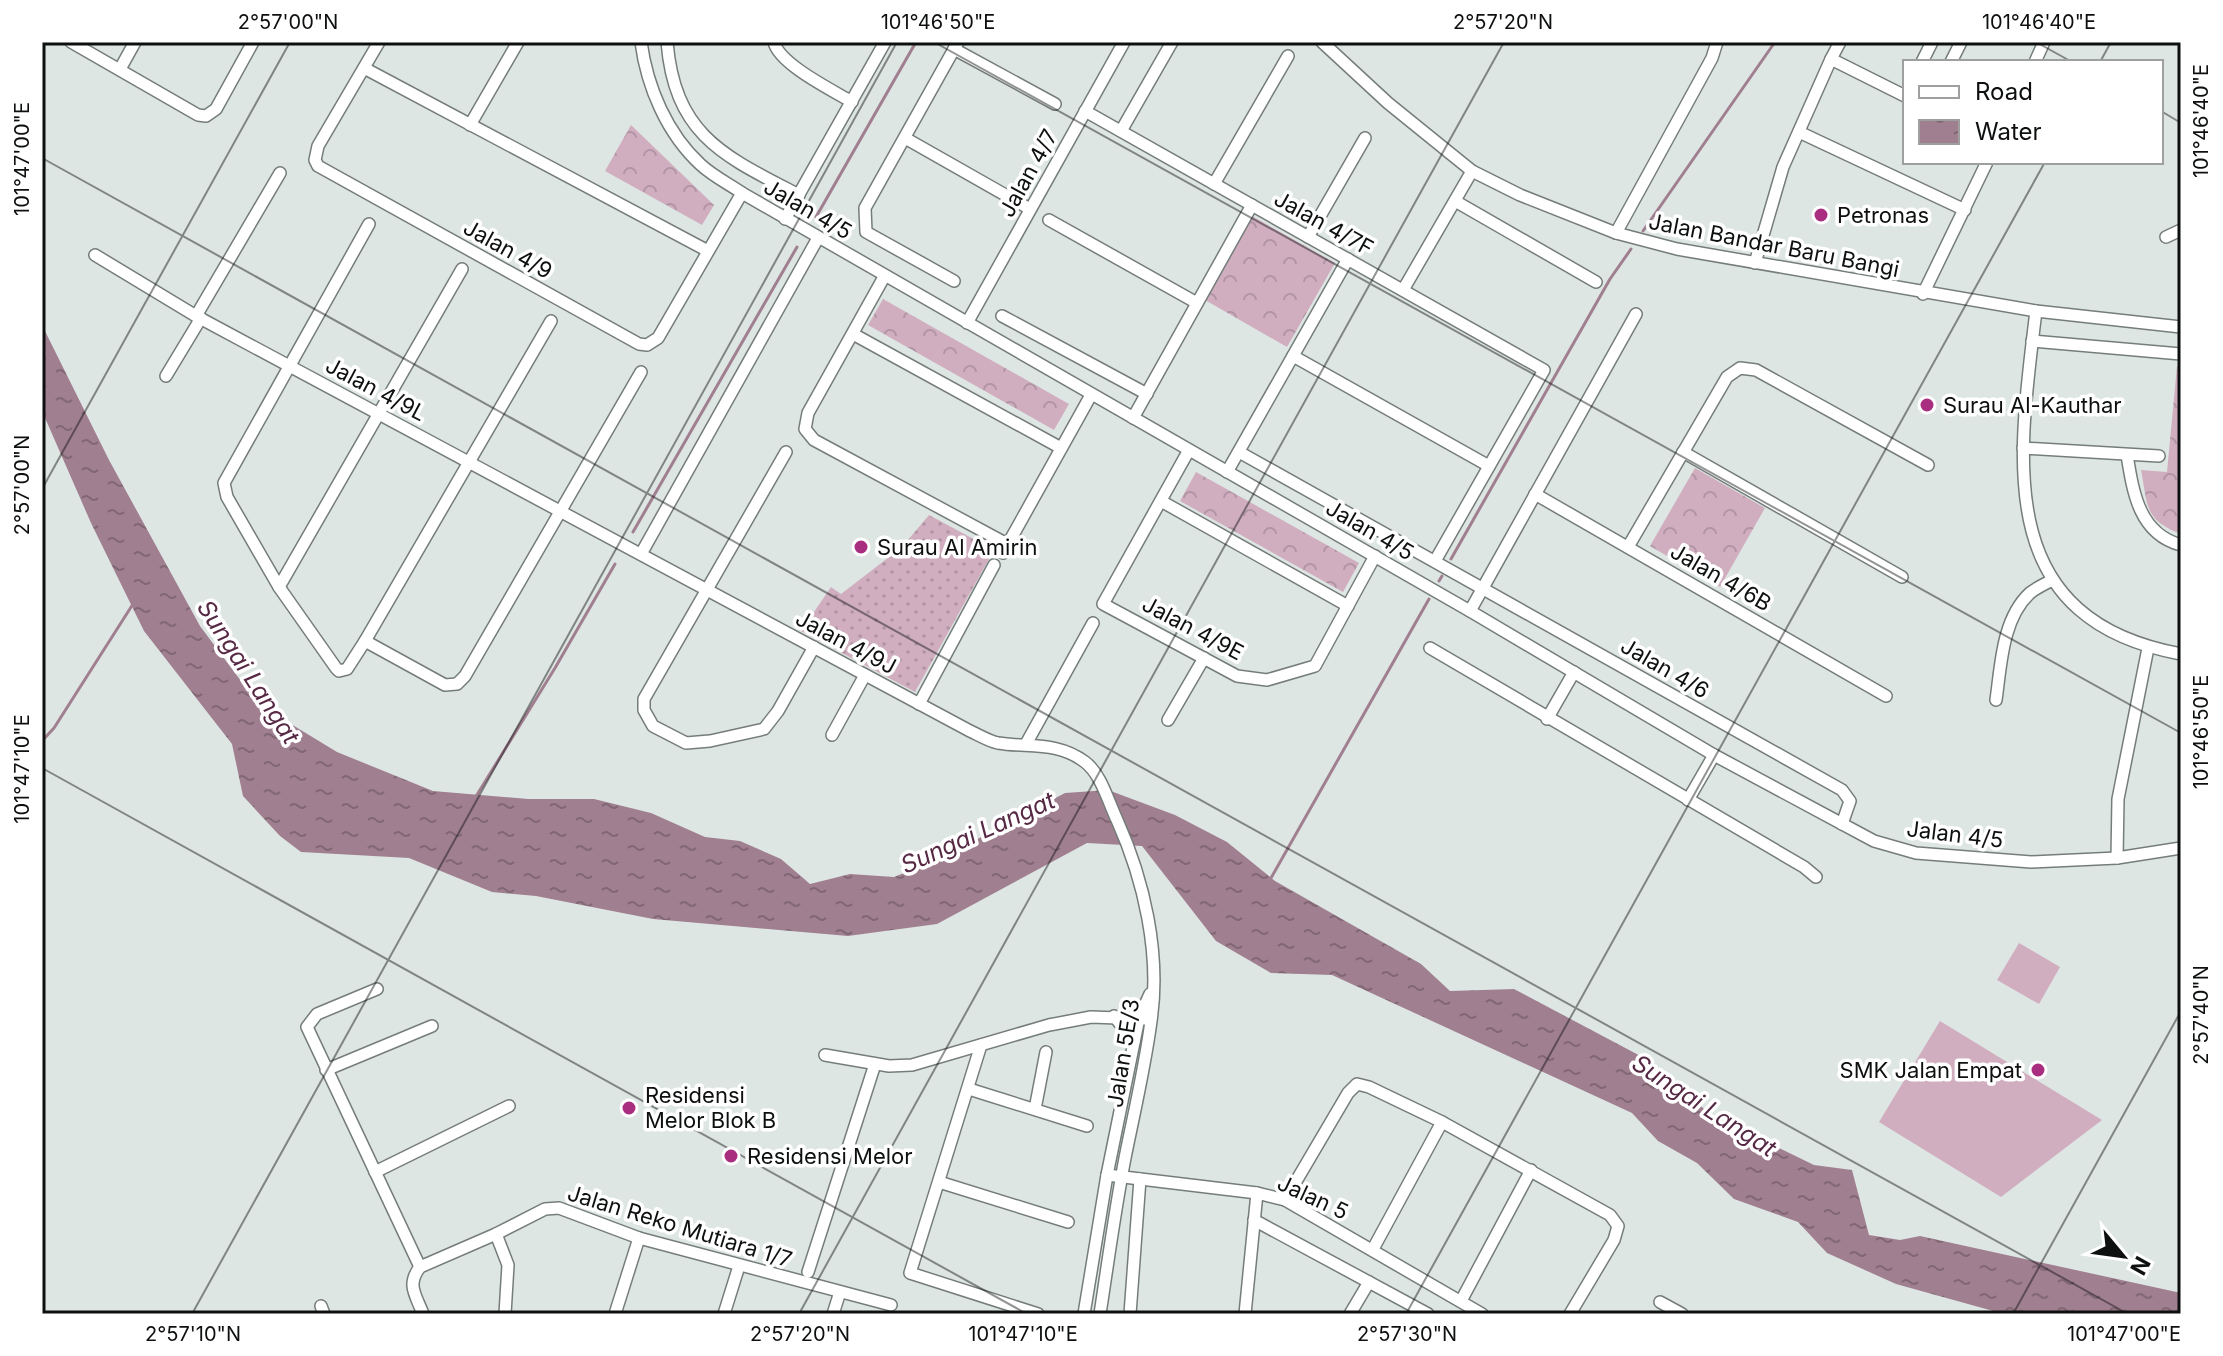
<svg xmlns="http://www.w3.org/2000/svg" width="2223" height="1356" font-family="Inter,sans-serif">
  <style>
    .grass { fill: url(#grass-dots) }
    .forest { fill: url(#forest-crowns) }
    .pitch { fill: #d0aec0 }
    .water { fill: url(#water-ripples) }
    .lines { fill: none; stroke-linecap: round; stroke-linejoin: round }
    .stream { stroke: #a07f90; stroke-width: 3 }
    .minor-casing { stroke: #757d7a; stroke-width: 14 }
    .minor { stroke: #fff; stroke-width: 11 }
    .ticks { fill: none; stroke: #0d100f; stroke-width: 2; stroke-opacity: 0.45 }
    .poi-dot { fill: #aa2e7f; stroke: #fff; stroke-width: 3 }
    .labels { text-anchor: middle; stroke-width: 7; stroke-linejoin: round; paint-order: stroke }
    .street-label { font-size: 22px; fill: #0d100f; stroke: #fff }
    .poi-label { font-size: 22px; fill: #0d100f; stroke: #fff; text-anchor: start }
    .water-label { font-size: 24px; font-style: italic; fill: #562844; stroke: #fff }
    .neatline { fill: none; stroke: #0d100f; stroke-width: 3 }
    .ticks-label { font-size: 20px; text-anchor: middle; fill: #0d100f }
  </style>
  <defs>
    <pattern id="grass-dots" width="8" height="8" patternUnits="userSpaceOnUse" patternTransform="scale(2)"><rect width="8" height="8" fill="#d0aec0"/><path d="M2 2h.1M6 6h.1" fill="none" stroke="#b195a4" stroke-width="1.8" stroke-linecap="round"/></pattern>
    <pattern id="forest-crowns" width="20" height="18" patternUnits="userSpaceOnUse" patternTransform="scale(2)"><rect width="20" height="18" fill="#d0aec0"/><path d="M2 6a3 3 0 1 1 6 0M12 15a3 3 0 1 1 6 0" fill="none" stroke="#b195a4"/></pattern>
    <pattern id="water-ripples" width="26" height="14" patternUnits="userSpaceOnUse" patternTransform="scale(2)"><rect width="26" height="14" fill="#a07f90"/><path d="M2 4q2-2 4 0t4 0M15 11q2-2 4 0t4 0" fill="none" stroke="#816774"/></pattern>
  </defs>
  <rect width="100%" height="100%" fill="#dee6e3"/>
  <polygon class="grass" points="929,515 994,550 915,692 801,631 831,587 841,594 902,547"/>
  <g class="forest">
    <polygon points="631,125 714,205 702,225 605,171"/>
    <polygon points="1252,216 1335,263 1287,347 1205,300"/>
    <polygon points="883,299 1069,404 1054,430 868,325"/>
    <path d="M2177,366L2181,367V534C2144,520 2148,506 2141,470L2167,472Z"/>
    <polygon points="1695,468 1765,508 1720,587 1650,546"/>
    <polygon points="1196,472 1359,563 1343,592 1180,501"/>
  </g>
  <g class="pitch">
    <polygon points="2019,943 2060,967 2039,1004 1997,980"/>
    <polygon points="1940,1021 2102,1120 2001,1197 1879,1122"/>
  </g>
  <polygon class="water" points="42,325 109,460 200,626 258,704 337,752 433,791 528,799 594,799 651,813 705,837 740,841 781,859 810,884 850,874 894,877 943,857 1065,793 1108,790 1175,815 1227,842 1275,881 1421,964 1450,991 1514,989 1648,1060 1711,1115 1814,1165 1852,1170 1869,1235 1900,1240 1920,1236 2181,1293 2181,1314 2004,1314 1896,1284 1827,1253 1798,1222 1734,1199 1697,1163 1658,1141 1632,1113 1332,975 1271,973 1216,941 1142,846 1087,843 937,924 848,936 653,919 536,896 492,892 409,858 301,852 280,836 243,796 232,744 144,631 91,523 42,411"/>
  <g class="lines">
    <g class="stream">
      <polyline points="816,217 916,42"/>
      <polyline points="1643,231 1775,42"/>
      <polyline points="633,532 797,247"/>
      <polyline points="1451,559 1610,279 1631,249"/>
      <polyline points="1439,581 1442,576"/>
      <polyline points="42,741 54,728 133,604"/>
      <polyline points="475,798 555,668 615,564"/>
      <polyline points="1271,878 1429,599"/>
    </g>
    <g class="minor-casing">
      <g id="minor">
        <polyline points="71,42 198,115 206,116 216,109 253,42"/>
        <polyline points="379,42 318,146 315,160 318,166 639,344 647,345 658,338 742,193"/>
        <path d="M641,42C647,87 667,134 701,165C713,176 729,184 742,193L1470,611L1714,755L1874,841L1916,853L2031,862L2117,858L2181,848"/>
        <path d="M667,42C675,136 724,156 799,195"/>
        <path d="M774,42C779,64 832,90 852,102"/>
        <polyline points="1322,42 1388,103 1472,171 1520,195 1616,233 1677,249 2036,311 2181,327"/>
        <polyline points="1840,42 1831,59 1905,96"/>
        <polyline points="954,49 1055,104"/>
        <polyline points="1922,62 1932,42"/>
        <polyline points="1951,62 1961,42"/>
        <polyline points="2035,62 2044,42"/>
        <polyline points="364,68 708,251"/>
        <polyline points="120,69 135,42"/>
        <polyline points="1085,111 1544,370 1435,561"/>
        <polyline points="470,125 518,42"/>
        <polyline points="1121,131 1172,42"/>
        <polyline points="1799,132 1965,210"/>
        <polyline points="905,138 1030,209"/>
        <polyline points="1214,184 1288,56"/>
        <polyline points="1455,201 1596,282"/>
        <polyline points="785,219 885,42"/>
        <polyline points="1049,220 1197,303"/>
        <polyline points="1616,233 1712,58 1717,42"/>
        <polyline points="1308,237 1365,138"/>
        <polyline points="2166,237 2181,230"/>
        <path d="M95,255L196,316L970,731C979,735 988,741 998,743C1029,748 1057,741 1085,762C1101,774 1108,801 1117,820C1144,880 1161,954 1151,1021C1145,1067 1134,1113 1125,1158C1115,1210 1108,1262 1100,1314"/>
        <polyline points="1755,263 1783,167 1831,59"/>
        <polyline points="884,277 808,413 805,429 814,440 1007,544"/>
        <polyline points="954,281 866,232 865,208 958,42"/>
        <polyline points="1403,290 1472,171"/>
        <polyline points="1923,294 1987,162"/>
        <path d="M2036,311C2018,459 1991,619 2181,654"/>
        <polyline points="196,316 280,173"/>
        <polyline points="1002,316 1147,394"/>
        <polyline points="551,321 365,641 445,685 457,684 465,676 641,372"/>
        <polyline points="967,323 1124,42"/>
        <polyline points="853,334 1061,448"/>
        <polyline points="2032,341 2181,354"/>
        <polyline points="1293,356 1489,466"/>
        <polyline points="166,376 201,318"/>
        <polyline points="1133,418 1252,205"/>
        <polyline points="2023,448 2159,456"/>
        <polyline points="1189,450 1103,604 1237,676 1267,680 1315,666 1375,556"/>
        <polyline points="786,452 644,699 644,710 653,726 686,743 710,741 764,729 778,711 814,647"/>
        <polyline points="1239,452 1842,790 1850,801 1842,824"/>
        <polyline points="1683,452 1902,577"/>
        <path d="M2127,455C2133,492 2139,534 2181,545"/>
        <polyline points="1227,472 1348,259"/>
        <polyline points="1535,494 1886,696"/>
        <polyline points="1161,501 1348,606"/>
        <polyline points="1628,547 1727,377 1740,368 1756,370 1928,465"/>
        <polyline points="1003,553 1091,395"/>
        <polyline points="641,554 818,238"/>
        <polyline points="279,587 462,269"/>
        <polyline points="1470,611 1636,314"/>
        <polyline points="365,641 347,669 339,671 336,668 279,587 227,497 224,483 369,224"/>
        <polyline points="1430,648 1804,867 1816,877"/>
        <path d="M1996,700C2001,665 2002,619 2030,593C2036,588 2045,584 2052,580"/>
        <polyline points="919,704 994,565"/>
        <polyline points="1547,719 1574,672"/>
        <polyline points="1168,720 1204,658"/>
        <polyline points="832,735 865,675"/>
        <polyline points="1026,744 1093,623"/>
        <polyline points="1688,800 1714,755"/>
        <polyline points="2117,858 2118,799 2148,648"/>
        <polyline points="377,989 317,1014 307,1027 420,1267"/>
        <polyline points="1114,1016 1134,1042"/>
        <polyline points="981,1045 910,1273 1038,1314"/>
        <polyline points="825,1055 889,1066 912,1065 1049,1025 1091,1017 1145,1019"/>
        <polyline points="326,1070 432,1026"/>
        <polyline points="969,1089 1087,1126"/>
        <polyline points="1035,1109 1046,1052"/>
        <polyline points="375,1172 509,1106"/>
        <polyline points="1107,1175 1257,1193 1285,1200 1482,1314"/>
        <polyline points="939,1182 1068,1222"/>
        <polyline points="1285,1200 1348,1093 1357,1084 1369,1087 1442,1122 1610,1215 1618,1226 1614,1240 1570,1314"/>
        <polyline points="1254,1220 1428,1314"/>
        <polyline points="496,1234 508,1265 505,1314"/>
        <polyline points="1373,1249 1442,1122"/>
        <polyline points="808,1272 875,1064"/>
        <polyline points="1461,1301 1531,1170"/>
        <polyline points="1660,1302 1682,1314"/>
        <polyline points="321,1306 324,1314"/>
        <path d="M423,1314C416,1295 406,1285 420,1267L496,1234L545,1209L559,1208L639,1238L891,1305"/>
        <polyline points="615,1314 639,1238"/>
        <polyline points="724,1314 739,1266"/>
        <polyline points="833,1314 840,1292"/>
        <polyline points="1084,1314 1107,1175 1139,1018 1150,994"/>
        <polyline points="1130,1314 1140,1179"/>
        <polyline points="1245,1314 1257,1193"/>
        <polyline points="1350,1314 1369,1282"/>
      </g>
    </g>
    <use href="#minor" class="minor"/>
  </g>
  <path class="ticks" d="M934,42L2181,733M2036,42L2072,62M2100,62L2111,42M2161,111L2181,123M42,158L2128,1314M42,489L290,42M42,768L1027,1314M192,1314L897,42M799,1314L1504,42M1406,1314L2045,162M2013,1314L2181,1011"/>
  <g class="poi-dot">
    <circle cx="1821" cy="215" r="8"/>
    <circle cx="1927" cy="405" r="8"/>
    <circle cx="861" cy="547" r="8"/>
    <circle cx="2038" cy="1070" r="8"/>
    <circle cx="629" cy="1108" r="8"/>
    <circle cx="731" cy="1156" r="8"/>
  </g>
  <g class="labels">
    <g class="street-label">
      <text transform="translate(1028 173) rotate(-61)" y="8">Jalan 4/7</text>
      <text transform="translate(808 209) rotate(30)" y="8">Jalan 4/5</text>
      <text transform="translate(1324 223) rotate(29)" y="8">Jalan 4/7F</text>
      <text transform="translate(1774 245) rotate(11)" y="8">Jalan Bandar Baru Bangi</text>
      <text transform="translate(508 249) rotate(29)" y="8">Jalan 4/9</text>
      <text transform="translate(376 389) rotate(28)" y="8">Jalan 4/9L</text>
      <text transform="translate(1370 530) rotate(30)" y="8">Jalan 4/5</text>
      <text transform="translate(1721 577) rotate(30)" y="8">Jalan 4/6B</text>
      <text transform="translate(1193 628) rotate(28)" y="8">Jalan 4/9E</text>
      <text transform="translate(846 642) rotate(28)" y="8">Jalan 4/9J</text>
      <text transform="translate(1665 668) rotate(30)" y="8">Jalan 4/6</text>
      <text transform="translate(1955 834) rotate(7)" y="8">Jalan 4/5</text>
      <text transform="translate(1123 1053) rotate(-81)" y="8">Jalan 5E/3</text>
      <text transform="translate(1313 1197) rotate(25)" y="8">Jalan 5</text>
      <text transform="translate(680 1226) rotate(17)" y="8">Jalan Reko Mutiara 1/7</text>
    </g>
    <g class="poi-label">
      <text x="1837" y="223">Petronas</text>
      <text x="1943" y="413">Surau Al-Kauthar</text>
      <text x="877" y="555">Surau Al Amirin</text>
      <text x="2022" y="1078" text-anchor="end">SMK Jalan Empat</text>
      <text x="645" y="1103">Residensi<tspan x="645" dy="25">Melor Blok B</tspan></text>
      <text x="747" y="1164">Residensi Melor</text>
    </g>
    <g class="water-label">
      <text transform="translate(248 672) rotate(57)" y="8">Sungai Langat</text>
      <text transform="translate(978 833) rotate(-24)" y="8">Sungai Langat</text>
      <text transform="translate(1704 1106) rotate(33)" y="8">Sungai Langat</text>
    </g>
  </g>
  <rect width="2223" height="1356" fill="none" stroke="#ffffff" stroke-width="88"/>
  <rect x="1903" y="60" width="260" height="104" fill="#ffffff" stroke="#9e9f9f" stroke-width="2"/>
  <rect x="1919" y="86" width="40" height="12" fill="#ffffff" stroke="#9e9f9f" stroke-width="2"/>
  <text x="1975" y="100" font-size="24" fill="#0d100f">Road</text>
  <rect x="1919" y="120" width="40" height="24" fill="url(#water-ripples)" stroke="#9e9f9f" stroke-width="2"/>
  <text x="1975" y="140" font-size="24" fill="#0d100f">Water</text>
  <g transform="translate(2123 1256) rotate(119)" stroke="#ffffff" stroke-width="6" paint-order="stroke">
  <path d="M0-6L14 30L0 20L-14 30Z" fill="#0d100f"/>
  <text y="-12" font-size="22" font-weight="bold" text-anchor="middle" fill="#0d100f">N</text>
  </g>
  <rect x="44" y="44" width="2135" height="1268" class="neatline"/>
  <g class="ticks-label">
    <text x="288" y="29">2°57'00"N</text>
    <text x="938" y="29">101°46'50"E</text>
    <text x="1503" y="29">2°57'20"N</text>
    <text x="2039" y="29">101°46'40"E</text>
    <text transform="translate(2201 121) rotate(-90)" y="7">101°46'40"E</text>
    <text transform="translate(22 159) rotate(-90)" y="7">101°47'00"E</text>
    <text transform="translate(22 485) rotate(-90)" y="7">2°57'00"N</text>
    <text transform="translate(2201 732) rotate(-90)" y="7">101°46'50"E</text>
    <text transform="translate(22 769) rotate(-90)" y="7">101°47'10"E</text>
    <text transform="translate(2201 1015) rotate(-90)" y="7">2°57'40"N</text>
    <text x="193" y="1341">2°57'10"N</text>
    <text x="800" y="1341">2°57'20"N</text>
    <text x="1023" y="1341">101°47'10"E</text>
    <text x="1407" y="1341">2°57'30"N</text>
    <text x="2124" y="1341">101°47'00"E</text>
  </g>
</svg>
